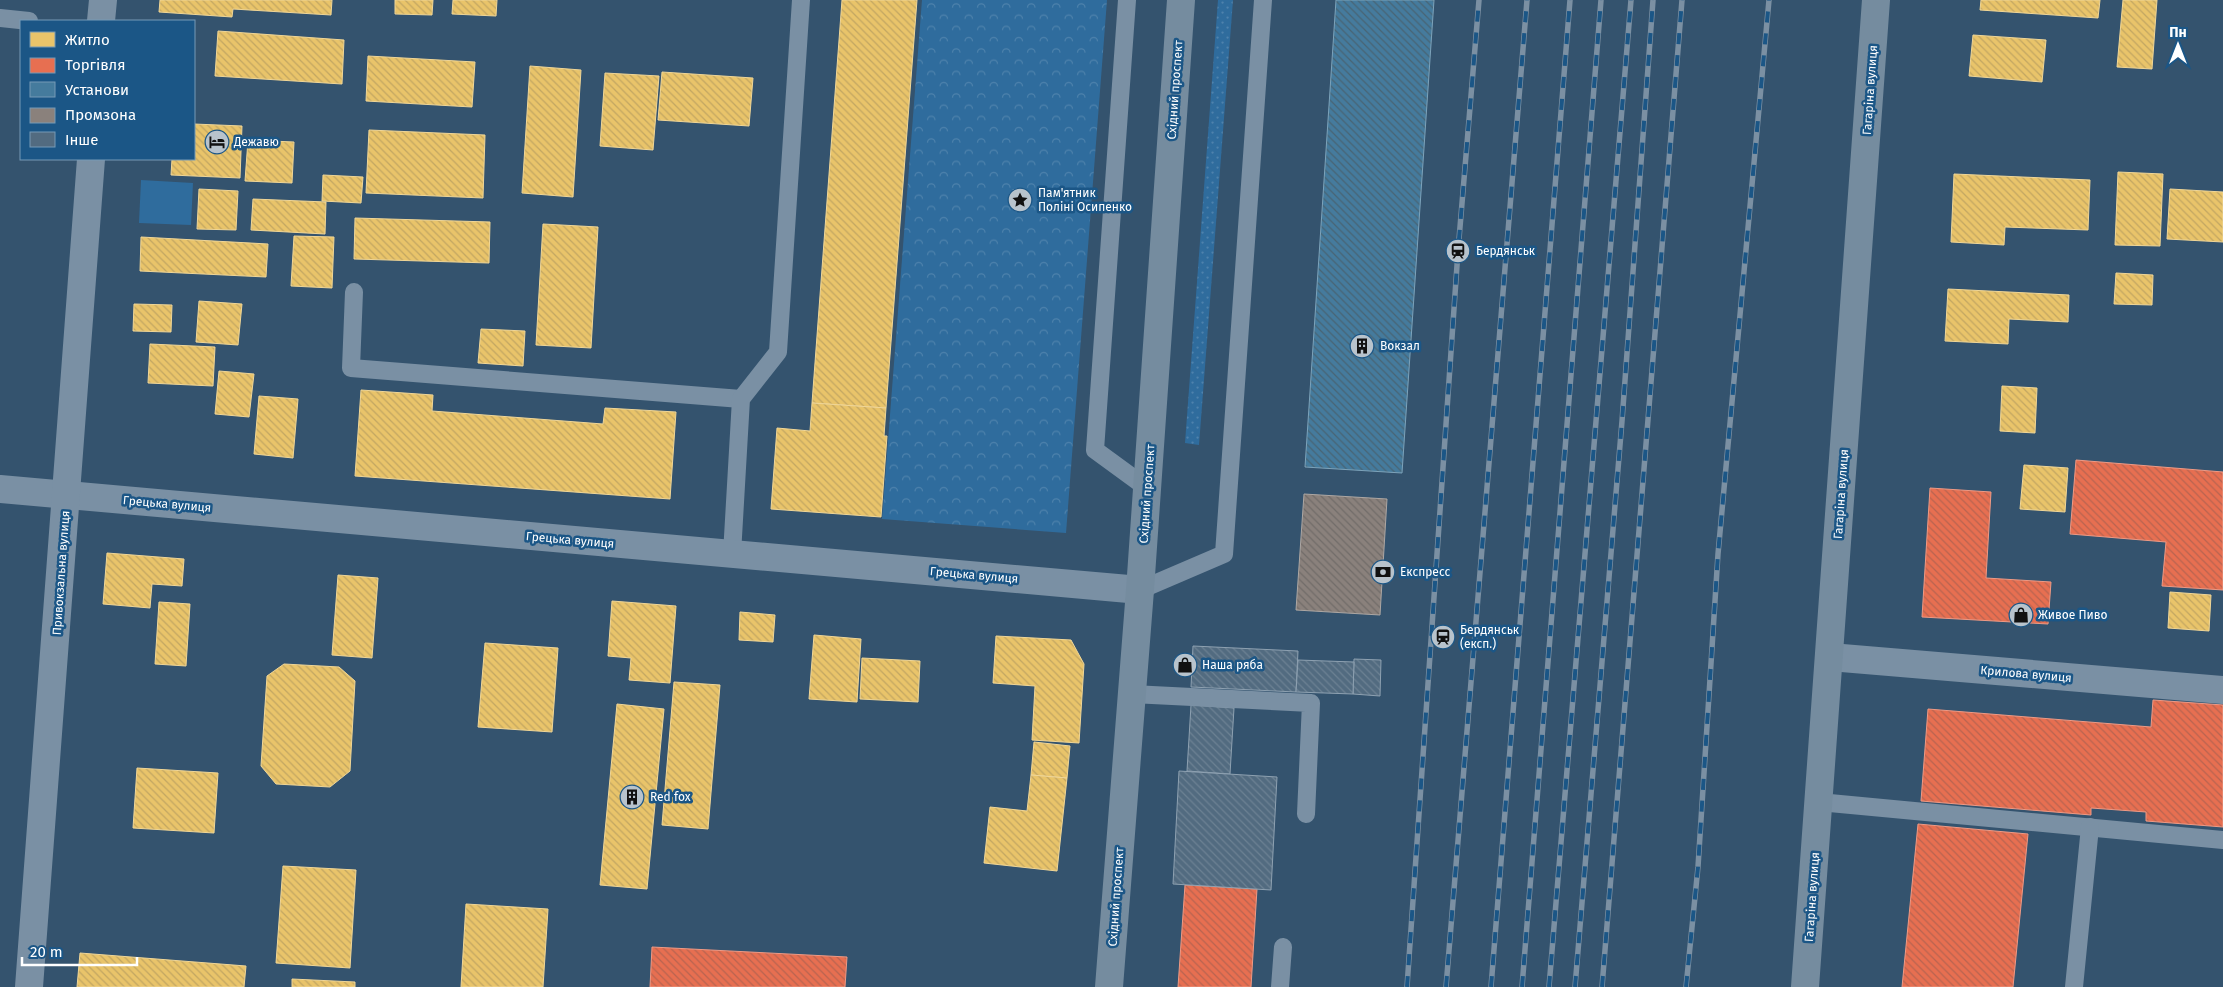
<svg xmlns="http://www.w3.org/2000/svg" width="2223" height="987" font-family="'Fira Sans',sans-serif">
  <style>
    .grass { fill: url(#grass-dots) }
    .park { fill: url(#park-crowns) }
    .garden { fill: #2f6c9d }
    .homes { fill: url(#homes-back-hatch); stroke: #f0d697 }
    .shops { fill: url(#shops-back-hatch); stroke: #ee9a85 }
    .public { fill: url(#public-back-hatch); stroke: #7da3ba }
    .industry { fill: url(#industry-back-hatch); stroke: #ada7a3 }
    .building { fill: url(#building-back-hatch); stroke: #8ea1b1 }
    .lines { fill: none; stroke-linecap: round; stroke-linejoin: round }
    .lane { stroke: #7a90a4; stroke-width: 18 }
    .street { stroke: #7a90a4; stroke-width: 28 }
    .secondary { stroke: #758c9f; stroke-width: 28 }
    .rail-casing { stroke: #7b90a3; stroke-width: 5.5 }
    .rail { stroke: #1b5686; stroke-width: 4; stroke-dasharray: 11; stroke-linecap: butt }
    .labels { text-anchor: middle; stroke-width: 5; stroke-linejoin: round; paint-order: stroke }
    .street-label { font-size: 12px; fill: #fff; stroke: #1b5686 }
    .poi-label { font-size: 12px; fill: #fff; stroke: #1b5686; text-anchor: start }
  </style>
  <defs>
    <pattern id="grass-dots" width="8" height="8" patternUnits="userSpaceOnUse" patternTransform="scale(1.25)"><rect width="8" height="8" fill="#2f6c9d"/><path d="M2 2h.1M6 6h.1" fill="none" stroke="#4e82ac" stroke-width="1.8" stroke-linecap="round"/></pattern>
    <pattern id="park-crowns" width="20" height="18" patternUnits="userSpaceOnUse" patternTransform="scale(1.25)"><rect width="20" height="18" fill="#2f6c9d"/><path d="M2 6a3 3 0 1 1 6 0M12 15a3 3 0 1 1 6 0" fill="none" stroke="#4e82ac"/></pattern>
    <pattern id="homes-back-hatch" width="6" height="6" patternUnits="userSpaceOnUse" patternTransform="scale(1.25)"><rect width="6" height="6" fill="#e9c46a"/><path d="M-1 5l2 2M0 0l6 6M5-1l2 2" fill="none" stroke="#c2a662"/></pattern>
    <pattern id="shops-back-hatch" width="6" height="6" patternUnits="userSpaceOnUse" patternTransform="scale(1.25)"><rect width="6" height="6" fill="#e76f51"/><path d="M-1 5l2 2M0 0l6 6M5-1l2 2" fill="none" stroke="#b86450"/></pattern>
    <pattern id="public-back-hatch" width="6" height="6" patternUnits="userSpaceOnUse" patternTransform="scale(1.25)"><rect width="6" height="6" fill="#457b9d"/><path d="M-1 5l2 2M0 0l6 6M5-1l2 2" fill="none" stroke="#486474"/></pattern>
    <pattern id="industry-back-hatch" width="6" height="6" patternUnits="userSpaceOnUse" patternTransform="scale(1.25)"><rect width="6" height="6" fill="#8a817c"/><path d="M-1 5l2 2M0 0l6 6M5-1l2 2" fill="none" stroke="#716c69"/></pattern>
    <pattern id="building-back-hatch" width="6" height="6" patternUnits="userSpaceOnUse" patternTransform="scale(1.25)"><rect width="6" height="6" fill="#526b80"/><path d="M-1 5l2 2M0 0l6 6M5-1l2 2" fill="none" stroke="#6c8193"/></pattern>
  </defs>
  <rect width="100%" height="100%" fill="#34536e"/>
  <polygon class="grass" points="1218,0 1233,0 1199,445 1185,443"/>
  <polygon class="park" points="922,0 1107,0 1066,533 882,519"/>
  <polygon class="garden" points="141,180 193,183 191,225 139,223"/>
  <g class="homes">
    <polygon points="160,0 332,0 331,15 233,9 232,17 159,12"/>
    <polygon points="395,0 433,0 432,15 395,14"/>
    <polygon points="453,0 497,0 496,16 452,14"/>
    <polygon points="842,0 917,0 886,408 812,403"/>
    <polygon points="1981,0 2100,0 2098,18 1980,10"/>
    <polygon points="2123,0 2157,0 2152,69 2117,67"/>
    <polygon points="218,31 344,40 342,84 215,76"/>
    <polygon points="1973,35 2046,40 2042,82 1969,76"/>
    <polygon points="368,56 475,62 472,107 366,101"/>
    <polygon points="530,66 581,70 573,197 522,193"/>
    <polygon points="662,72 753,78 749,126 658,120"/>
    <polygon points="605,73 659,76 653,150 600,146"/>
    <polygon points="194,124 242,126 240,178 171,175 172,159 194,159"/>
    <polygon points="369,130 485,135 483,198 366,193"/>
    <polygon points="248,140 294,142 292,183 245,181"/>
    <polygon points="2118,172 2163,174 2160,246 2115,245"/>
    <polygon points="1954,174 2090,180 2088,230 2005,227 2004,245 1951,242"/>
    <polygon points="323,175 363,177 361,203 322,201"/>
    <polygon points="199,189 238,191 236,230 197,229"/>
    <polygon points="2170,189 2223,192 2223,242 2167,239"/>
    <polygon points="253,199 326,202 325,234 251,230"/>
    <polygon points="355,218 490,222 489,263 354,259"/>
    <polygon points="543,224 598,227 591,348 536,345"/>
    <polygon points="294,236 334,237 332,288 291,286"/>
    <polygon points="141,237 268,244 266,277 140,271"/>
    <polygon points="2116,273 2153,275 2152,305 2114,304"/>
    <polygon points="1948,289 2069,295 2068,322 2009,319 2008,344 1945,341"/>
    <polygon points="199,301 242,304 238,345 196,342"/>
    <polygon points="134,304 172,305 171,332 133,331"/>
    <polygon points="481,329 525,331 523,366 478,363"/>
    <polygon points="150,344 215,347 213,386 148,383"/>
    <polygon points="219,371 254,374 249,417 215,414"/>
    <polygon points="2002,386 2037,388 2035,433 2000,431"/>
    <polygon points="361,390 433,395 432,411 603,424 605,408 676,412 670,499 355,476"/>
    <polygon points="259,396 298,399 293,458 254,454"/>
    <polygon points="812,403 886,408 884,436 887,436 881,517 771,509 777,428 810,431"/>
    <polygon points="2024,465 2068,468 2065,512 2020,509"/>
    <polygon points="107,553 184,559 182,586 152,584 150,608 103,604"/>
    <polygon points="338,575 378,578 372,658 332,655"/>
    <polygon points="2170,592 2211,595 2209,631 2168,628"/>
    <polygon points="612,601 676,606 670,683 629,680 631,658 608,656"/>
    <polygon points="159,602 190,604 186,666 155,664"/>
    <polygon points="740,612 775,615 773,642 739,640"/>
    <polygon points="814,635 861,639 857,702 809,699"/>
    <polygon points="996,636 1071,640 1084,664 1079,743 1032,740 1035,686 993,683"/>
    <polygon points="485,643 558,648 552,732 478,727"/>
    <polygon points="862,658 920,661 918,702 860,699"/>
    <polygon points="284,664 339,667 355,681 350,771 330,787 276,784 261,766 267,676"/>
    <polygon points="674,682 720,685 708,829 662,825"/>
    <polygon points="617,704 664,709 647,889 600,885"/>
    <polygon points="1034,742 1070,746 1067,778 1031,775"/>
    <polygon points="137,768 218,773 214,833 133,828"/>
    <polygon points="1031,775 1067,778 1057,871 984,863 990,807 1027,811"/>
    <polygon points="283,866 356,870 350,968 276,963"/>
    <polygon points="466,904 548,909 543,987 461,987"/>
    <polygon points="80,953 246,966 244,987 77,987"/>
    <polygon points="292,979 355,982 355,987 292,987"/>
  </g>
  <g class="shops">
    <polygon points="2076,460 2223,472 2223,590 2162,586 2166,542 2070,534"/>
    <polygon points="1930,488 1991,492 1986,578 2051,582 2048,624 1922,617"/>
    <polygon points="2153,700 2223,705 2223,827 2146,821 2146,812 2091,808 2091,815 1921,801 1928,709 2151,727"/>
    <polygon points="1918,824 2028,834 2013,987 1902,987"/>
    <polygon points="1185,885 1257,889 1251,987 1178,987"/>
    <polygon points="652,947 847,957 845,987 650,987"/>
  </g>
  <polygon class="public" points="1336,0 1434,0 1402,473 1305,467"/>
  <polygon class="industry" points="1304,494 1387,499 1380,615 1296,610"/>
  <g class="building">
    <polygon points="1193,646 1298,651 1296,692 1191,687"/>
    <polygon points="1354,659 1381,660 1380,696 1353,694"/>
    <polygon points="1298,660 1354,662 1353,694 1296,692"/>
    <polygon points="1191,705 1234,708 1230,774 1187,771"/>
    <polygon points="1179,771 1277,777 1271,890 1173,884"/>
  </g>
  <g class="lines">
    <g class="lane">
      <polyline points="1127,0 1095,450 1147,488"/>
      <polyline points="0,18 29,21"/>
      <polyline points="354,292 351,368 741,399"/>
      <polyline points="732,554 741,399 778,352 801,0"/>
      <polyline points="1140,590 1224,554 1263,0"/>
      <polyline points="1132,694 1311,703 1306,814"/>
      <polyline points="1819,802 2223,840"/>
      <polyline points="1280,987 1283,947"/>
      <polyline points="2074,987 2090,827"/>
    </g>
    <g class="street">
      <polyline points="101,21 103,0"/>
      <polyline points="0,489 1140,590"/>
      <polyline points="1830,657 2223,690"/>
      <polyline points="29,987 91,159"/>
    </g>
    <g class="secondary">
      <polyline points="1109,987 1140,590 1181,0"/>
      <polyline points="1805,987 1876,0"/>
    </g>
    <g class="rail-casing">
      <g id="rail">
        <polyline points="1407,987 1458,251 1479,0"/>
        <polyline points="1446,987 1527,0"/>
        <polyline points="1491,987 1570,0"/>
        <polyline points="1522,987 1601,0"/>
        <polyline points="1549,987 1631,0"/>
        <polyline points="1575,987 1622,421 1653,0"/>
        <polyline points="1602,987 1682,0"/>
        <polyline points="1686,987 1698,867 1718,554 1769,0"/>
      </g>
    </g>
    <use href="#rail" class="rail"/>
  </g>
  <defs>
    <g id="hotel-disc" transform="scale(1.25)"><circle r="9.5" fill="#b8c3cc" stroke="#1b5686"/><path d="M-6-4.5h1.5V1H6V5H4.5V3h-9V5H-6ZM-4 0a1.8 1.8 0 1 1 3.6 0ZM.5 0V-2.5h3Q6-2.5 6 0Z" fill="#111"/></g>
    <g id="sight-disc" transform="scale(1.25)"><circle r="9.5" fill="#b8c3cc" stroke="#1b5686"/><path d="M0-6L1.8-2.2L6-1.7L2.9 1.2L3.7 5.4L0 3.3L-3.7 5.4L-2.9 1.2L-6-1.7L-1.8-2.2Z" fill="#111"/></g>
    <g id="station-disc" transform="scale(1.25)"><circle r="9.5" fill="#b8c3cc" stroke="#1b5686"/><path d="M-3-6H3Q5-6 5-4V2Q5 4 3 4L4.5 6H3L1.5 4h-3L-3 6H-4.5L-3 4Q-5 4-5 2V-4Q-5-6-3-6ZM-3.5-4v3h7v-3ZM-3.5 1v1.5H-2V1ZM2 1v1.5H3.5V1Z" fill="#111"/></g>
    <g id="building-disc" transform="scale(1.25)"><circle r="9.5" fill="#b8c3cc" stroke="#1b5686"/><path d="M-4-6H4V6H1V3H-1V6H-4ZM-2.5-4.3h1.7v1.8h-1.7ZM.8-4.3h1.7v1.8H.8ZM-2.5-1h1.7V.8h-1.7ZM.8-1h1.7V.8H.8Z" fill="#111"/></g>
    <g id="bank-disc" transform="scale(1.25)"><circle r="9.5" fill="#b8c3cc" stroke="#1b5686"/><path d="M-6-4H6V4H-6ZM0-2.3a2.3 2.3 0 1 0 0 4.6a2.3 2.3 0 1 0 0-4.6Z" fill="#111"/></g>
    <g id="shop-disc" transform="scale(1.25)"><circle r="9.5" fill="#b8c3cc" stroke="#1b5686"/><path d="M-5-2.5h2.3a2.7 3.5 0 0 1 5.4 0H5L5.5 6h-11ZM-1.5-2.5h3a1.5 2.3 0 0 0-3 0Z" fill="#111"/></g>
  </defs>
  <g fill-rule="evenodd">
    <use href="#hotel-disc" x="217" y="142"/>
    <use href="#sight-disc" x="1020" y="200"/>
    <use href="#station-disc" x="1458" y="251"/>
    <use href="#building-disc" x="1362" y="346"/>
    <use href="#bank-disc" x="1383" y="572"/>
    <use href="#shop-disc" x="2021" y="615"/>
    <use href="#station-disc" x="1443" y="637"/>
    <use href="#shop-disc" x="1185" y="665"/>
    <use href="#building-disc" x="632" y="797"/>
  </g>
  <g class="labels">
    <g class="street-label">
      <text transform="translate(1175 90) rotate(-86)" y="4">Східний проспект</text>
      <text transform="translate(1870 90) rotate(-86)" y="4">Гагаріна вулиця</text>
      <text transform="translate(1147 494) rotate(-86)" y="4">Східний проспект</text>
      <text transform="translate(1841 494) rotate(-86)" y="4">Гагаріна вулиця</text>
      <text transform="translate(167 504) rotate(5)" y="4">Грецька вулиця</text>
      <text transform="translate(570 540) rotate(5)" y="4">Грецька вулиця</text>
      <text transform="translate(61 573) rotate(-86)" y="4">Привокзальна вулиця</text>
      <text transform="translate(974 575) rotate(5)" y="4">Грецька вулиця</text>
      <text transform="translate(2026 674) rotate(5)" y="4">Крилова вулиця</text>
      <text transform="translate(1116 897) rotate(-86)" y="4">Східний проспект</text>
      <text transform="translate(1812 897) rotate(-86)" y="4">Гагаріна вулиця</text>
    </g>
    <g class="poi-label">
      <text x="234" y="146">Дежавю</text>
      <text x="1038" y="197">Пам'ятник<tspan x="1038" dy="14">Поліні Осипенко</tspan></text>
      <text x="1476" y="255">Бердянськ</text>
      <text x="1380" y="350">Вокзал</text>
      <text x="1400" y="576">Експресс</text>
      <text x="2038" y="619">Живое Пиво</text>
      <text x="1460" y="634">Бердянськ<tspan x="1460" dy="14">(експ.)</tspan></text>
      <text x="1202" y="669">Наша ряба</text>
      <text x="650" y="801">Red fox</text>
    </g>
  </g>
  <rect x="20" y="20" width="175" height="140" fill="#1b5686" stroke="#769ab6"/>
  <rect x="30" y="32" width="25" height="15" fill="#e9c46a" stroke="#769ab6"/>
  <text x="65" y="45" font-size="15" fill="#ffffff">Житло</text>
  <rect x="30" y="58" width="25" height="15" fill="#e76f51" stroke="#769ab6"/>
  <text x="65" y="70" font-size="15" fill="#ffffff">Торгівля</text>
  <rect x="30" y="82" width="25" height="15" fill="#457b9d" stroke="#769ab6"/>
  <text x="65" y="95" font-size="15" fill="#ffffff">Установи</text>
  <rect x="30" y="108" width="25" height="15" fill="#8a817c" stroke="#769ab6"/>
  <text x="65" y="120" font-size="15" fill="#ffffff">Промзона</text>
  <rect x="30" y="132" width="25" height="15" fill="#526b80" stroke="#769ab6"/>
  <text x="65" y="145" font-size="15" fill="#ffffff">Інше</text>
  <g transform="translate(2178 45)" stroke="#1b5686" stroke-width="4" paint-order="stroke">
  <path d="M0-4L9 19L0 12L-9 19Z" fill="#ffffff"/>
  <text y="-8" font-size="14" font-weight="bold" text-anchor="middle" fill="#ffffff">Пн</text>
  </g>
  <path d="M22 957v8h115v-8" fill="none" stroke="#ffffff" stroke-width="2.5"/>
  <text x="30" y="957" font-size="15" fill="#ffffff" stroke="#1b5686" stroke-width="4" paint-order="stroke">20 m</text>
</svg>
